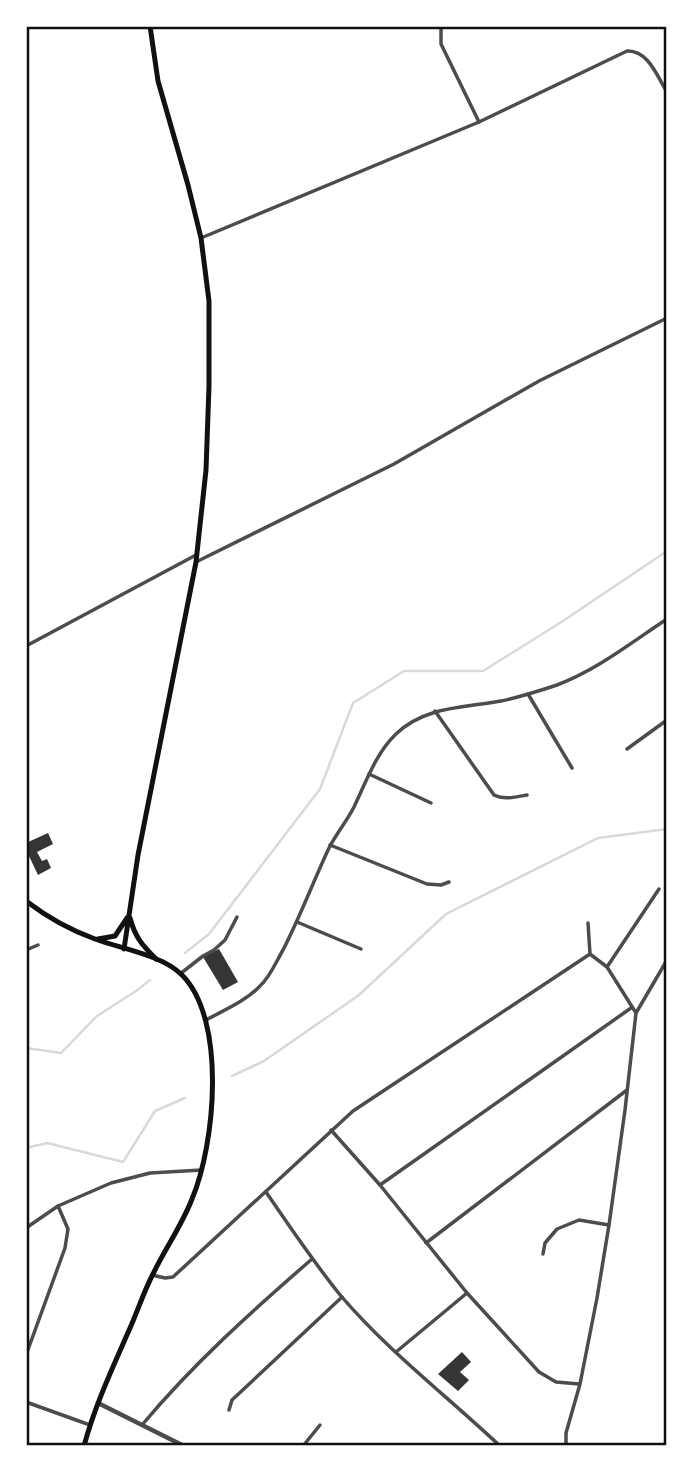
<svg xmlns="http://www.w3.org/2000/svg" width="693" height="1472" font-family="Rubik,sans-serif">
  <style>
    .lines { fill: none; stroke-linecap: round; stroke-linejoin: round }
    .stream { stroke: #d9d9d9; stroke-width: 2.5 }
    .building { fill: #353535 }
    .minor { stroke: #4c4c4c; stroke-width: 3.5 }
    .tertiary { stroke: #4c4c4c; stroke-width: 4.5 }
    .secondary { stroke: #111; stroke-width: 5 }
    .neatline { fill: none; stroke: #111; stroke-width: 2.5 }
  </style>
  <rect width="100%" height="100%" fill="#fff"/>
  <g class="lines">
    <g class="stream">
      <polyline points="185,953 209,934 320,789 353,703 404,671 483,671 563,621 667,551"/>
      <polyline points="26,1048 61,1053 97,1016 136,991 150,980"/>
      <polyline points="232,1076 264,1061 359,995 446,914 598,838 667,829"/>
      <polyline points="26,1148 47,1143 123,1162 155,1111 185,1098"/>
    </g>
  </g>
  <g class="building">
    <polygon points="48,833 53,844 37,852 42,861 47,859 51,868 38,875 28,854 26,854 26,843"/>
    <polygon points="219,949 238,982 223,990 203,957"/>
    <polygon points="462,1352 471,1362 460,1372 469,1380 458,1391 438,1374"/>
  </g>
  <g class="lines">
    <g class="minor">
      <polyline points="441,26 441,44 479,122"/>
      <path d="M201,238L479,122L627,51C648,50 657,76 667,92"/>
      <polyline points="196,562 394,464 539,381 667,318"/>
      <polyline points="26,646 196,555"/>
      <polyline points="528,694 572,768"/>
      <path d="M435,711L494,795C504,800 516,797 527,795"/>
      <polyline points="627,749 667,720"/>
      <polyline points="369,774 431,803"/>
      <polyline points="330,845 427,884 441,885 449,882"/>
      <polyline points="297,922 361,949"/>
      <polyline points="588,923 590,954 607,967 636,1013"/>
      <polyline points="26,950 38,945"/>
      <polyline points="607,967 659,889"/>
      <polyline points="180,974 203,956 214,950 225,940 237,917"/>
      <path d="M206,1020C224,1010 246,1001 260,986C270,977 276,962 283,950C300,917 313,882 329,848C336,834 347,821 354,807C366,782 376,753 396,734C425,706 464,708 501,701C520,697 539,691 557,685C597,670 632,642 667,619"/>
      <polyline points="331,1130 380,1185 467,1293 539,1372 556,1382 579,1384"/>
      <polyline points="380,1185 631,1008"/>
      <path d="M266,1192C290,1227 314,1263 341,1296C388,1351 447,1396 500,1446"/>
      <polyline points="26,1228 58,1206 111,1183 150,1173 202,1170"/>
      <polyline points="426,1243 627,1090"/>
      <polyline points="543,1254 545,1243 557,1229 579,1220 609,1225"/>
      <polyline points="152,1275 165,1278 173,1277 353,1111 590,954"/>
      <polyline points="396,1352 467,1293"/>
      <polyline points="26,1355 65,1248 68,1229 58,1206"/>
      <polyline points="26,1402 90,1425"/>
      <polyline points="229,1410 232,1400 342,1297"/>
      <path d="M142,1425C193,1364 252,1311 312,1259"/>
      <polyline points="303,1446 320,1425"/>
      <polyline points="566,1446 566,1433 580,1384 597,1298 609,1225 625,1110 636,1013 667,960"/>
    </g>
    <polyline class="tertiary" points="98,1403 184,1446"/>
    <g class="secondary">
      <path d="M26,901C47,917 70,930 95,939C122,949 162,955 182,975C227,1020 215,1145 192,1199C182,1225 165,1249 153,1274C144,1291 138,1310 130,1328C113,1367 95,1405 84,1446"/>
      <path d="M130,918C135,937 142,945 156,959"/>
      <polyline points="98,939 115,936 127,918"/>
      <polyline points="124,949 138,855 196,562 206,470 209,386 209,301 201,238 188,185 158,81 150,26"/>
      <polyline points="662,1446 667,1444"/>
    </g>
  </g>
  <rect width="693" height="1472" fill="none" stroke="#ffffff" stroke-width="56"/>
  <rect x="28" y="28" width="637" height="1416" class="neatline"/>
</svg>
